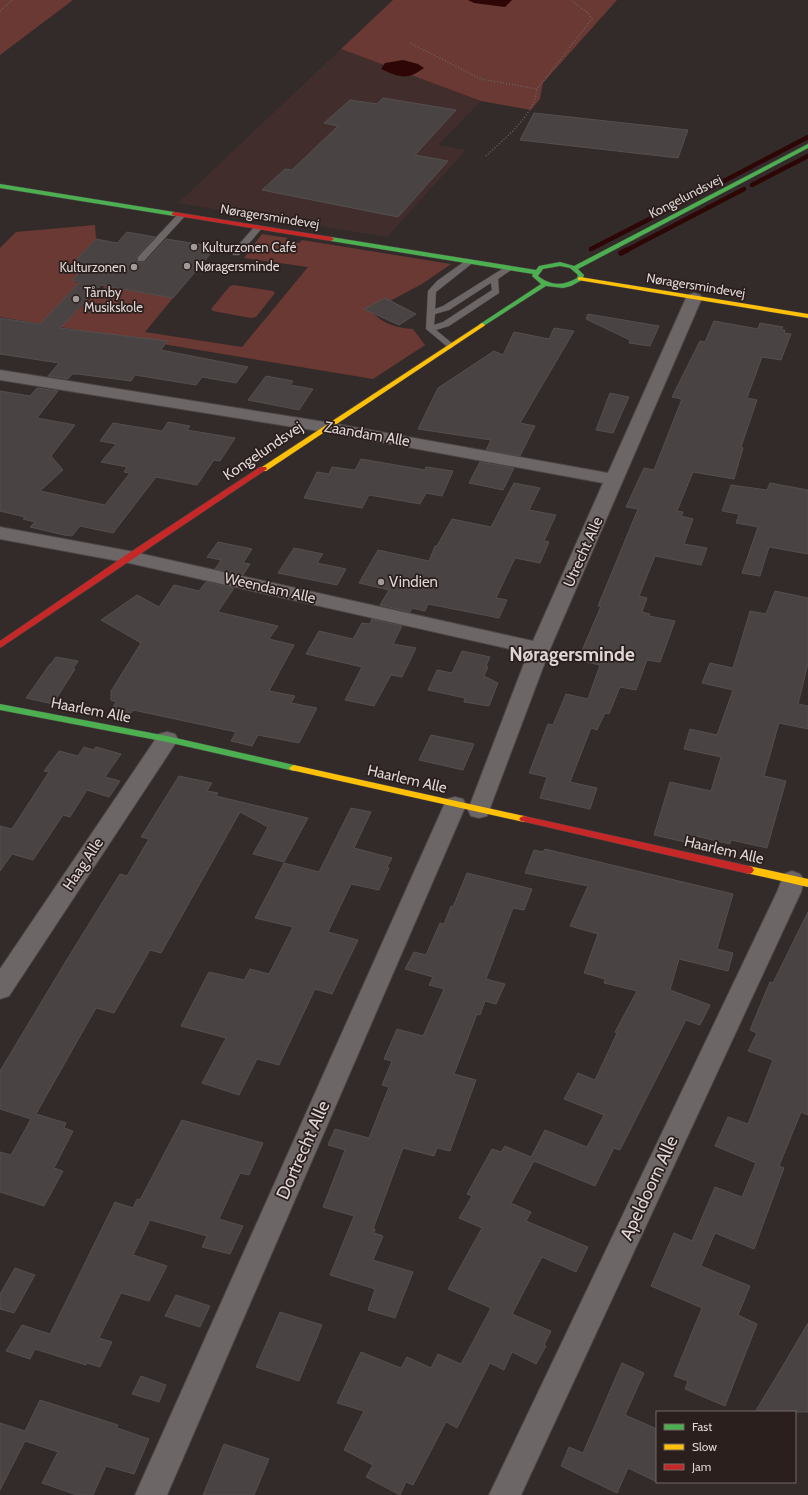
<svg xmlns="http://www.w3.org/2000/svg" width="808" height="1495" font-family="Cabin,sans-serif">
  <style>
    .built { fill: #412e2c }
    .green { fill: #6b3933 }
    .water { fill: #2d0605 }
    .lines { fill: none; stroke-linecap: round; stroke-linejoin: round }
    .stream-far1 { stroke: #2d0605; stroke-width: 4.5 }
    .stream { stroke: #2d0605; stroke-width: 5.5 }
    .building { fill: #494443; stroke: #544f4e }
    .lane-casing { stroke: #4d4646; stroke-width: 1 }
    .street-casing { stroke: #4d4646; stroke-width: 2 }
    .fast-casing { stroke: #4d4646; stroke-width: 1 }
    .slow-casing { stroke: #4d4646; stroke-width: 1 }
    .jam-casing { stroke: #4d4646; stroke-width: 1 }
    .path { stroke: #676160; stroke-width: 1.5; stroke-dasharray: 1 2; stroke-linecap: butt }
    .lane { fill: #6c6666; fill-rule: evenodd }
    .street { fill: #6c6666; fill-rule: evenodd }
    .fast { fill: #4caf50; fill-rule: evenodd }
    .slow { fill: #ffc107; fill-rule: evenodd }
    .jam { fill: #c62828; fill-rule: evenodd }
    .poi-dot { fill: #a29a98; stroke: #2b1f1d; stroke-width: 1.5 }
    .labels { text-anchor: middle; stroke-width: 3.5; stroke-linejoin: round; paint-order: stroke }
    .far-street-label { font-size: 13px; fill: #ded5d4; stroke: #2b1f1d }
    .far-poi-label { font-size: 13px; fill: #ded5d4; stroke: #2b1f1d; text-anchor: start }
    .street-label { font-size: 15px; fill: #ded5d4; stroke: #2b1f1d }
    .poi-label { font-size: 15px; fill: #ded5d4; stroke: #2b1f1d; text-anchor: start }
    .near-street-label { font-size: 18px; fill: #ded5d4; stroke: #2b1f1d }
    .district-label { font-size: 19px; font-weight: bold; fill: #ded5d4; stroke: #2b1f1d }
  </style>
  <rect width="100%" height="100%" fill="#322b2a"/>
  <polygon class="built" points="341,49 481,101 438,145 466,150 387,237 178,203"/>
  <g class="green">
    <polygon points="0,0 73,0 0,55"/>
    <polygon points="393,0 617,0 543,83 540,99 531,110 481,101 341,49"/>
    <path d="M95,225L96,239L72,264L85,267L72,280L79,283L53,310L73,314L105,286L173,298L145,332L242,347L308,267L244,258L262,234L288,238L286,240L299,243L302,240L451,264L422,284L371,311C383,324 396,328 413,329L425,345L373,379L0,317V248L16,232Z"/>
    <polygon points="234,285 273,291 275,293 256,317 251,318 213,311 211,309 230,286"/>
  </g>
  <g class="water">
    <polygon points="468,0 512,0 505,7 474,3"/>
    <path d="M403,60L418,64L424,68C407,81 399,77 381,69L385,63Z"/>
  </g>
  <g class="lines">
    <g class="stream-far1">
      <polyline points="724,181 808,137"/>
      <polyline points="752,185 808,156"/>
      <polyline points="591,249 714,186"/>
      <polyline points="625,251 744,189"/>
    </g>
    <polyline class="stream" points="621,253 627,250"/>
  </g>
  <g class="building">
    <polygon points="383,98 456,110 415,155 448,161 398,217 262,190 285,169 292,170 338,126 324,123 350,100 377,104"/>
    <polygon points="534,113 688,130 678,158 520,140"/>
    <polygon points="127,232 155,237 137,256 138,262 145,262 166,239 216,247 173,298 101,285 60,328 167,341 161,350 248,367 236,383 202,377 196,385 135,375 131,381 78,374 72,374 68,379 48,376 59,363 0,354 0,318 40,324 80,282 72,280 85,267 72,264 96,239 117,243"/>
    <polygon points="385,298 416,314 399,325 364,309"/>
    <polygon points="588,314 659,326 650,346 629,343 630,340 586,319"/>
    <polygon points="714,321 758,329 760,323 783,327 781,330 785,330 784,333 791,334 781,360 762,357 747,398 757,400 741,447 743,448 734,479 693,472 677,511 683,512 681,516 693,519 684,544 707,548 701,565 655,556 639,596 647,598 642,612 650,614 649,616 675,621 660,662 647,660 636,690 620,687 609,714 605,713 597,730 591,728 570,782 597,788 590,809 540,798 547,777 529,773 548,724 553,725 566,694 588,699 600,665 578,660 601,606 598,606 638,509 626,507 644,468 654,470 682,399 672,397 700,341 705,342"/>
    <polygon points="554,328 574,331 520,423 535,426 520,456 486,450 491,440 418,429 438,388 494,351 503,355 514,332 549,339"/>
    <polygon points="266,376 293,381 290,385 313,389 299,410 248,400"/>
    <polygon points="37,388 58,391 37,418 75,425 51,456 63,470 40,491 105,505 130,473 124,472 127,467 101,462 116,444 100,441 113,423 162,431 168,422 190,426 187,430 235,438 220,461 214,460 197,485 156,477 113,533 80,526 72,536 64,535 30,527 35,522 23,519 25,517 0,511 0,391 30,396"/>
    <polygon points="610,393 629,397 613,433 596,430"/>
    <polygon points="361,459 425,470 426,467 453,471 442,496 426,493 420,504 369,495 362,508 304,498 317,472 329,474 332,467 355,470"/>
    <polygon points="480,462 514,468 503,490 469,483"/>
    <polygon points="514,483 540,488 529,510 556,515 544,541 549,542 540,563 515,558 496,598 507,600 499,618 428,604 425,611 412,608 410,612 380,605 389,590 359,583 378,550 429,561 435,546 437,546 452,519 491,527"/>
    <polygon points="770,483 808,490 808,554 769,547 760,576 742,573 758,527 736,523 739,514 722,511 731,485 767,490"/>
    <polygon points="218,542 252,549 243,563 250,564 243,575 215,569 221,560 207,557"/>
    <polygon points="294,548 323,554 317,563 346,569 337,585 278,573"/>
    <polygon points="206,582 234,588 218,612 278,626 269,639 294,645 269,691 295,696 291,703 317,708 299,743 258,735 252,746 231,741 236,732 133,710 131,713 112,709 116,702 111,700 111,691 141,643 101,620 137,595 159,607 174,585 199,591"/>
    <polygon points="775,591 808,598 808,664 798,704 808,706 808,729 779,723 764,776 786,781 767,848 731,840 730,844 687,834 685,842 654,835 670,782 711,791 721,757 684,749 690,729 717,735 733,690 702,683 710,663 733,668 750,611 766,614"/>
    <polygon points="372,619 402,626 393,644 416,648 402,677 391,675 374,706 345,700 362,667 306,654 319,631 353,639 362,623 370,624"/>
    <polygon points="462,651 490,657 486,666 488,667 484,676 498,683 489,706 464,702 465,698 428,690 437,670 452,673"/>
    <polygon points="56,657 78,661 73,669 75,669 53,704 26,698 50,664 51,664"/>
    <polygon points="431,735 474,744 463,770 419,760"/>
    <polygon points="84,747 93,750 96,747 121,754 105,777 120,781 109,797 87,790 70,817 63,815 33,860 12,854 0,871 0,826 12,829 49,772 44,771 59,751 78,756"/>
    <polygon points="179,776 212,783 207,791 218,793 216,796 308,818 284,862 253,854 268,827 240,812 161,953 150,950 114,1013 96,1008 36,1114 66,1123 64,1128 73,1131 54,1168 63,1171 44,1206 0,1192 0,1152 11,1155 31,1119 0,1109 0,1071 66,961 120,874 127,876 149,839 141,837"/>
    <polygon points="351,808 371,812 354,848 392,858 387,867 389,868 379,890 351,884 328,932 358,940 332,994 315,989 279,1065 257,1059 239,1095 202,1083 226,1038 181,1026 209,972 244,980 250,969 269,974 293,927 255,918 284,863 319,872"/>
    <polygon points="545,849 733,894 717,949 733,953 728,971 679,959 670,990 710,1005 700,1025 686,1020 620,1150 614,1148 595,1186 534,1161 511,1203 531,1212 526,1221 588,1247 576,1272 542,1257 512,1314 551,1331 544,1345 546,1346 536,1364 512,1352 504,1370 490,1363 457,1428 446,1422 413,1485 406,1482 400,1495 366,1477 373,1465 344,1450 364,1411 337,1403 361,1352 401,1368 407,1357 431,1368 438,1354 461,1364 491,1308 448,1289 482,1228 459,1218 472,1196 467,1194 492,1149 501,1152 505,1146 531,1157 545,1130 587,1147 604,1115 564,1099 578,1073 595,1080 617,1033 615,1032 637,991 604,983 605,979 584,973 598,934 570,926 588,886 525,873 534,850 543,852"/>
    <polygon points="467,873 532,889 524,910 513,908 486,979 505,984 496,1004 485,1001 480,1015 477,1014 454,1074 476,1080 450,1151 437,1148 434,1156 403,1148 373,1229 375,1229 374,1233 383,1236 373,1260 413,1272 395,1318 368,1310 375,1289 330,1275 354,1216 323,1207 345,1150 328,1145 335,1129 369,1138 389,1087 382,1085 392,1061 384,1059 397,1029 423,1036 444,989 429,985 433,977 405,969 414,952 426,955 440,923 444,924 451,906 453,907"/>
    <polygon points="808,912 808,1115 801,1112 779,1166 784,1168 754,1249 715,1233 701,1266 750,1286 738,1315 757,1324 725,1406 685,1389 688,1381 674,1376 702,1308 651,1286 674,1233 692,1241 715,1187 742,1197 756,1163 715,1146 728,1117 748,1124 773,1060 748,1051 757,1033 750,1030 770,982 773,983"/>
    <polygon points="182,1120 263,1143 249,1175 240,1173 219,1219 243,1226 230,1254 202,1247 207,1236 150,1220 133,1255 167,1266 149,1301 121,1293 99,1338 112,1342 100,1367 87,1363 86,1365 35,1349 30,1359 6,1351 22,1325 50,1334 115,1202 133,1208 137,1199 140,1200"/>
    <polygon points="15,1268 35,1275 14,1313 0,1309 0,1294"/>
    <polygon points="176,1295 210,1306 200,1327 165,1316"/>
    <polygon points="280,1312 322,1325 299,1381 256,1367"/>
    <polygon points="808,1323 808,1412 755,1412 784,1364"/>
    <polygon points="622,1363 644,1373 625,1415 657,1429 657,1482 628,1468 617,1493 561,1466 569,1447 583,1453"/>
    <polygon points="141,1376 166,1385 159,1402 132,1394"/>
    <polygon points="40,1400 118,1425 117,1428 149,1439 134,1474 106,1466 93,1495 77,1495 42,1483 58,1452 25,1441 0,1490 0,1423 25,1431"/>
    <polygon points="224,1444 269,1459 254,1495 203,1495"/>
  </g>
  <g class="lines">
    <g class="lane-casing">
      <g id="lane">
        <polygon points="179,213 186,215 144,261 138,261 138,257"/>
        <polygon points="256,225 263,227 239,255 233,255 233,251"/>
        <path d="M468,259L475,261L436,292L435,309L443,306L507,266L514,268L498,279L499,293L449,326L436,330L453,344L454,346L450,349L426,329L428,291L437,281ZM491,283L492,290L443,322L434,325L435,314L449,310Z"/>
      </g>
    </g>
    <g class="street-casing">
      <g id="street">
        <polygon points="694,293 700,295 702,298 550,649 487,816 479,818 471,816 468,810 528,653 129,563 0,539 0,527 129,551 533,641 603,483 325,432 0,380 0,370 325,422 608,473 686,298 688,295"/>
        <polygon points="167,732 175,734 178,739 175,744 9,996 0,999 0,969 159,734"/>
        <polygon points="455,797 463,799 466,805 167,1495 135,1495 444,805 447,799"/>
        <polygon points="792,871 800,874 804,880 801,892 521,1495 489,1495 777,892 784,874"/>
      </g>
    </g>
    <g class="fast-casing">
      <g id="fast">
        <path d="M808,144V148L578,269L584,275L582,280L571,286L563,288L546,286L482,327L479,325L480,324L541,284L533,277L532,276L533,274L331,241L328,239L331,237L536,270L539,266L560,262L574,266ZM560,266L570,268L578,275L577,278C563,286 551,286 538,276L543,269Z"/>
        <polygon points="0,184 174,212 177,214 174,216 0,188"/>
        <polygon points="0,704 167,736 294,765 299,768 294,771 167,742 0,710"/>
      </g>
    </g>
    <g class="slow-casing">
      <g id="slow">
        <polygon points="580,277 808,314 808,318 578,280 578,278"/>
        <polygon points="482,323 485,325 484,326 266,471 260,471 259,469"/>
        <polygon points="294,765 524,816 527,817 529,819 527,821 524,822 291,770 289,768"/>
        <polygon points="749,866 808,879 808,887 746,873 744,870 746,867"/>
      </g>
    </g>
    <g class="jam-casing">
      <g id="jam">
        <polygon points="174,212 331,237 334,239 331,241 172,215 172,213"/>
        <polygon points="260,467 266,467 267,469 0,648 0,641 126,555"/>
        <polygon points="524,816 749,866 752,867 754,870 752,873 749,874 521,821 519,819 521,817"/>
      </g>
    </g>
    <g class="path">
      <polyline points="0,11 12,0"/>
      <polyline points="410,43 481,79 537,89 592,19 588,13 572,1"/>
      <path d="M486,156C505,138 534,116 537,89"/>
    </g>
    <use href="#lane" class="lane"/>
    <use href="#street" class="street"/>
    <use href="#fast" class="fast"/>
    <use href="#slow" class="slow"/>
    <use href="#jam" class="jam"/>
  </g>
  <g class="poi-dot">
    <circle cx="194" cy="247" r="4"/>
    <circle cx="187" cy="266" r="4"/>
    <circle cx="134" cy="267" r="4"/>
    <circle cx="76" cy="299" r="4"/>
    <circle cx="381" cy="582" r="4"/>
  </g>
  <g class="labels">
    <g class="far-street-label">
      <text transform="translate(685 196) rotate(-27)" y="5">Kongelundsvej</text>
      <text transform="translate(270 216) rotate(9)" y="5">Nøragersmindevej</text>
      <text transform="translate(696 285) rotate(9)" y="5">Nøragersmindevej</text>
    </g>
    <g class="far-poi-label">
      <text x="202" y="252">Kulturzonen Café</text>
      <text x="195" y="271">Nøragersminde</text>
      <text x="126" y="272" text-anchor="end">Kulturzonen</text>
      <text x="84" y="297">Tårnby<tspan x="84" dy="15">Musikskole</tspan></text>
    </g>
    <g class="street-label">
      <text transform="translate(367 434) rotate(10)" y="5">Zaandam Alle</text>
      <text transform="translate(263 451) rotate(-34)" y="5">Kongelundsvej</text>
      <text transform="translate(583 552) rotate(-66)" y="5">Utrecht Alle</text>
      <text transform="translate(270 588) rotate(13)" y="5">Weendam Alle</text>
      <text transform="translate(91 710) rotate(11)" y="5">Haarlem Alle</text>
      <text transform="translate(407 779) rotate(13)" y="5">Haarlem Alle</text>
      <text transform="translate(724 850) rotate(13)" y="5">Haarlem Alle</text>
      <text transform="translate(83 864) rotate(-56)" y="5">Haag Alle</text>
    </g>
    <g class="poi-label">
      <text x="389" y="587">Vindien</text>
    </g>
    <g class="near-street-label">
      <text transform="translate(303 1150) rotate(-66)" y="6">Dortrecht Alle</text>
      <text transform="translate(649 1188) rotate(-65)" y="6">Apeldoorn Alle</text>
    </g>
    <g class="district-label">
      <text x="572" y="661">Nøragersminde</text>
    </g>
  </g>
  <rect x="656" y="1411" width="140" height="72" fill="#2b1f1d" stroke="#736866"/>
  <rect x="664" y="1424" width="20" height="6" fill="#4caf50" stroke="#736866"/>
  <text x="692" y="1431" font-size="12" fill="#ded5d4">Fast</text>
  <rect x="664" y="1444" width="20" height="6" fill="#ffc107" stroke="#736866"/>
  <text x="692" y="1451" font-size="12" fill="#ded5d4">Slow</text>
  <rect x="664" y="1464" width="20" height="6" fill="#c62828" stroke="#736866"/>
  <text x="692" y="1471" font-size="12" fill="#ded5d4">Jam</text>
</svg>
